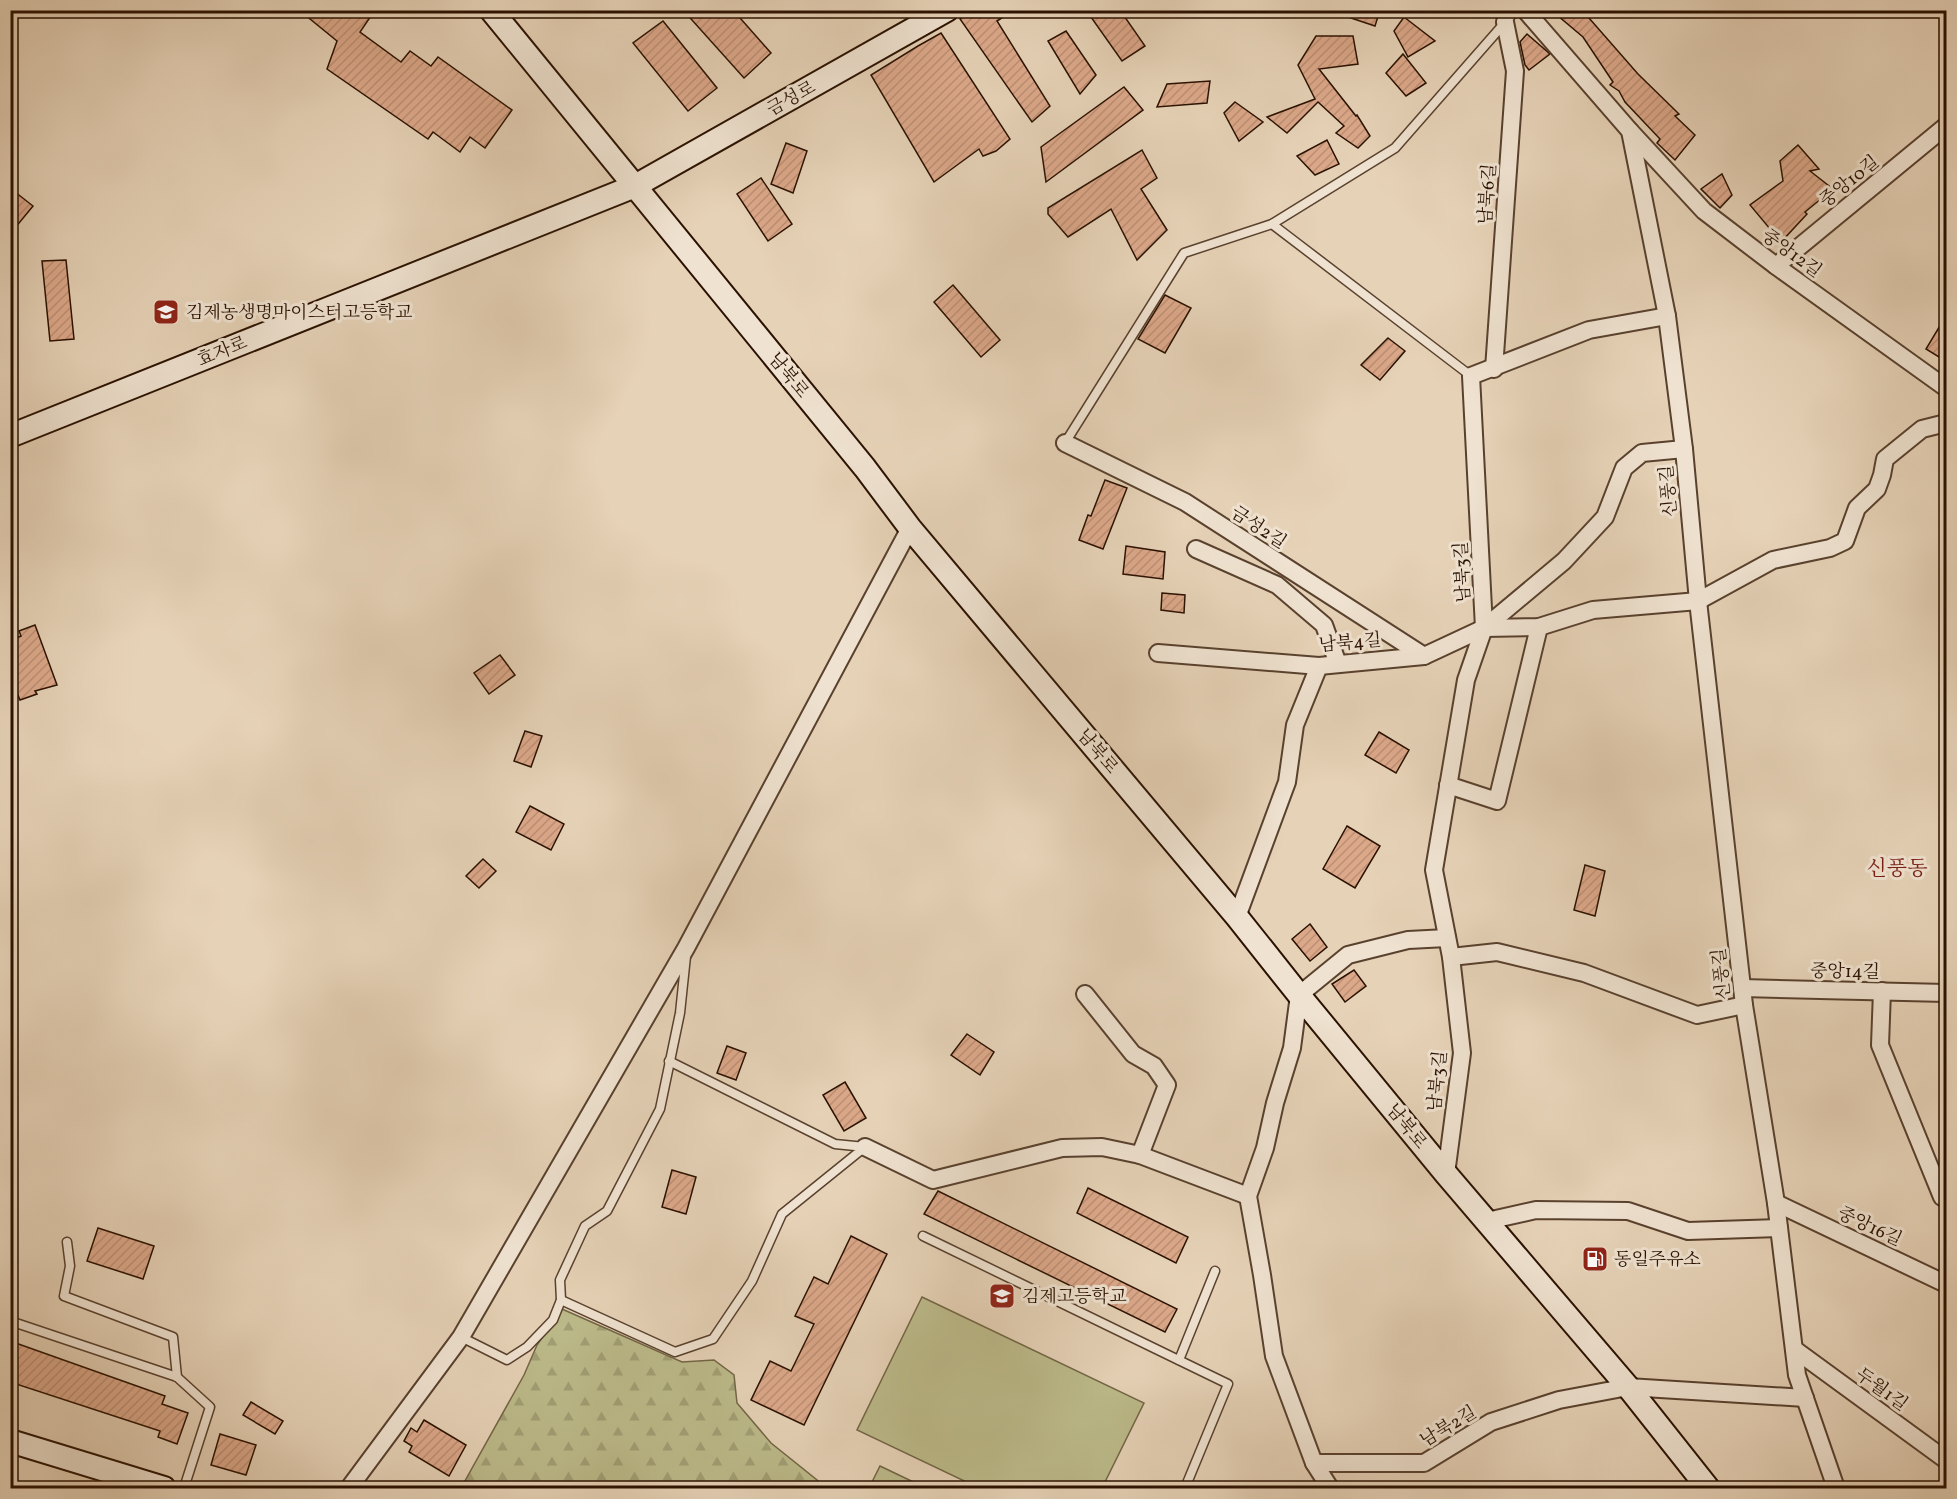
<svg xmlns="http://www.w3.org/2000/svg" width="1957" height="1499" font-family="Vollkorn,'Noto Serif KR',serif">
  <style>
    .forest { fill: url(#forest-firs); stroke: #736646; stroke-width: 1.5 }
    .pitch { fill: #bcba8a; stroke: #736646; stroke-width: 1.5 }
    .building { fill: url(#building-hatch); stroke: #2a1101; stroke-width: 1.5 }
    .lines { fill: none; stroke-linecap: round; stroke-linejoin: round }
    .lane-casing { stroke: #59412e; stroke-width: 11 }
    .street-casing { stroke: #59412e; stroke-width: 20 }
    .secondary-casing { stroke: #2a1101; stroke-width: 26 }
    .lane { stroke: #efe2d0; stroke-width: 8 }
    .street { stroke: #efe2d0; stroke-width: 16 }
    .secondary { stroke: #efe2d0; stroke-width: 22 }
    .labels { text-anchor: middle; stroke-width: 6; stroke-linejoin: round; paint-order: stroke }
    .street-label { font-size: 18px; fill: #2a1101; stroke: #efe2d0 }
    .poi-label { font-size: 18px; fill: #2a1101; stroke: #efe2d0; text-anchor: start }
    .quarter-label { font-size: 21px; fill: #7a1f14; stroke: #efe2d0 }
  </style>
  <defs>
    <pattern id="forest-firs" width="22" height="20" patternUnits="userSpaceOnUse" patternTransform="scale(1.5)"><rect width="22" height="20" fill="#bcba8a"/><path d="M5 1l3.5 6h-7zM16 11l3.5 6h-7z" fill="#a29f75"/></pattern>
    <pattern id="building-hatch" width="6" height="6" patternUnits="userSpaceOnUse" patternTransform="scale(1.5)"><rect width="6" height="6" fill="#dca88a"/><path d="M-1 1l2-2M0 6l6-6M5 7l2-2" fill="none" stroke="#bd9075"/></pattern>
  </defs>
  <rect width="100%" height="100%" fill="#e6d2b7"/>
  <filter id="stains"><feTurbulence type="fractalNoise" baseFrequency=".00333" numOctaves="4"/><feColorMatrix values="0 0 0 0 .2 0 0 0 0 .09 0 0 0 0 .02 0 0 0 .5 -.17"/></filter>
  <radialGradient id="worn" r=".72"><stop offset=".6" stop-color="#630" stop-opacity="0"/><stop offset="1" stop-color="#630" stop-opacity=".3"/></radialGradient>
  <polygon class="forest" points="562,1309 682,1362 714,1360 734,1375 737,1403 771,1443 827,1488 461,1488 524,1375 537,1345"/>
  <g class="pitch">
    <polygon points="922,1297 1144,1403 1102,1488 979,1488 857,1430"/>
    <polygon points="880,1466 926,1488 869,1488"/>
  </g>
  <g class="building">
    <polygon points="299,10 375,10 360,32 401,62 410,51 431,66 438,57 512,110 485,148 470,137 460,152 433,132 428,139 327,69 337,41"/>
    <polygon points="683,10 733,10 771,53 744,78"/>
    <polygon points="971,10 1014,10 997,21 1050,106 1032,122 960,19"/>
    <polygon points="1086,10 1120,10 1145,46 1122,61"/>
    <polygon points="1337,10 1380,10 1375,26 1336,13"/>
    <polygon points="1551,10 1582,10 1638,74 1679,114 1675,116 1695,135 1675,160 1657,143 1660,139 1625,102 1619,91 1610,85 1613,82 1583,37"/>
    <polygon points="1404,17 1435,41 1408,57 1394,31"/>
    <polygon points="663,21 717,88 688,111 633,43"/>
    <polygon points="1066,31 1096,75 1080,94 1048,41"/>
    <polygon points="941,33 1010,139 996,151 983,156 979,149 934,182 871,75 918,46"/>
    <polygon points="1527,34 1550,54 1529,70 1525,65 1520,42"/>
    <polygon points="1316,36 1353,36 1358,64 1319,69 1356,116 1357,115 1370,136 1358,148 1336,133 1344,126 1318,102 1287,133 1267,117 1315,99 1298,65"/>
    <polygon points="1403,54 1426,83 1406,96 1386,73"/>
    <polygon points="1210,81 1207,103 1157,107 1167,84"/>
    <polygon points="1124,87 1143,110 1046,182 1041,147"/>
    <polygon points="1235,102 1263,122 1239,141 1224,113"/>
    <polygon points="1327,140 1339,164 1315,175 1297,156"/>
    <polygon points="786,143 807,151 793,193 771,184"/>
    <polygon points="1798,145 1819,169 1810,171 1833,189 1805,212 1807,214 1781,242 1750,205 1783,181 1780,161"/>
    <polygon points="1142,150 1157,178 1141,189 1167,230 1137,260 1111,209 1068,237 1048,214 1048,208"/>
    <polygon points="1722,174 1732,195 1720,208 1701,189"/>
    <polygon points="761,178 792,224 768,241 737,194"/>
    <polygon points="10,188 33,206 10,234"/>
    <polygon points="66,260 74,339 50,341 42,261"/>
    <polygon points="953,285 1000,340 981,357 934,302"/>
    <polygon points="1165,295 1191,308 1165,353 1138,339"/>
    <polygon points="1947,314 1947,362 1926,349"/>
    <polygon points="1388,338 1405,351 1380,380 1361,365"/>
    <polygon points="1105,480 1127,488 1103,549 1079,540 1088,515 1091,516"/>
    <polygon points="1126,546 1165,552 1163,579 1123,574"/>
    <polygon points="1162,593 1185,595 1184,613 1161,610"/>
    <polygon points="35,625 57,685 35,691 37,694 20,700 10,676 10,640 21,636 19,631"/>
    <polygon points="500,655 515,675 489,694 474,673"/>
    <polygon points="525,731 542,736 531,767 514,761"/>
    <polygon points="1379,732 1409,750 1396,773 1365,755"/>
    <polygon points="530,806 564,824 551,850 516,832"/>
    <polygon points="1347,826 1380,846 1355,888 1323,869"/>
    <polygon points="483,859 496,871 479,888 466,876"/>
    <polygon points="1585,865 1605,871 1595,916 1574,910"/>
    <polygon points="1310,924 1327,947 1310,961 1292,939"/>
    <polygon points="1354,970 1366,986 1345,1002 1332,984"/>
    <polygon points="967,1034 994,1052 980,1075 951,1055"/>
    <polygon points="727,1046 746,1053 736,1080 717,1073"/>
    <polygon points="845,1082 866,1118 844,1131 823,1095"/>
    <polygon points="672,1170 696,1177 686,1214 662,1207"/>
    <polygon points="1088,1188 1188,1237 1176,1263 1077,1213"/>
    <polygon points="938,1191 1177,1309 1165,1332 924,1214"/>
    <polygon points="98,1228 154,1246 143,1279 87,1261"/>
    <polygon points="851,1236 887,1254 804,1425 751,1400 770,1361 791,1371 814,1324 795,1316 814,1277 828,1284"/>
    <polygon points="10,1341 165,1396 162,1404 188,1413 177,1444 158,1437 160,1431 10,1382"/>
    <polygon points="251,1402 283,1421 275,1434 243,1415"/>
    <polygon points="424,1420 466,1445 449,1476 409,1452 412,1446 404,1441 411,1428 417,1432"/>
    <polygon points="220,1434 256,1445 246,1475 211,1465"/>
  </g>
  <g class="lines">
    <g class="lane-casing">
      <g id="lane">
        <polyline points="1272,224 1471,376"/>
        <polyline points="1065,443 1184,253 1272,224 1395,148 1516,10"/>
        <polyline points="923,1236 1228,1384 1185,1488"/>
        <polyline points="67,1242 70,1266 64,1296 173,1337 177,1377"/>
        <polyline points="561,1300 675,1352 713,1339 752,1281 782,1214 865,1147 835,1144 669,1061"/>
        <polyline points="10,1321 177,1377 210,1407 184,1488"/>
        <polyline points="461,1337 507,1360 527,1347 553,1320 561,1300 560,1280 585,1226 607,1211 660,1109 680,1013 686,956"/>
        <polyline points="1179,1360 1215,1271"/>
      </g>
    </g>
    <g class="street-casing">
      <g id="street">
        <polyline points="1525,10 1630,131 1667,316 1684,449 1698,601 1744,1005 1776,1203 1797,1375 1836,1488"/>
        <polyline points="1630,131 1704,211 1776,266 1946,388"/>
        <polyline points="1776,266 1946,126"/>
        <polyline points="1494,369 1515,71 1505,22"/>
        <polyline points="1065,443 1185,502 1424,656"/>
        <polyline points="1196,549 1277,585 1324,625 1338,664"/>
        <polyline points="1484,628 1564,561 1605,517 1624,468 1642,453 1684,449"/>
        <polyline points="1158,653 1319,666 1424,656 1484,628 1539,627 1593,610 1698,601 1773,560 1830,548 1845,541 1857,508 1877,489 1882,475 1885,459 1922,429 1946,423"/>
        <polyline points="1448,785 1497,801 1539,627"/>
        <polyline points="1237,917 1287,782 1295,725 1319,666"/>
        <polyline points="1451,957 1497,952 1584,973 1697,1015 1744,1005"/>
        <polyline points="1742,988 1946,993"/>
        <polyline points="1882,991 1880,1045 1942,1197"/>
        <polyline points="1085,994 1133,1054 1154,1066 1167,1085 1140,1155"/>
        <polyline points="865,1147 933,1180 1062,1148 1102,1147 1140,1155 1248,1196"/>
        <polyline points="1446,1174 1462,1053 1451,957 1434,870 1466,680 1484,628 1471,376 1589,330 1667,316"/>
        <polyline points="1776,1203 1946,1284"/>
        <polyline points="1487,1221 1536,1210 1628,1211 1688,1231 1779,1228"/>
        <polyline points="1794,1349 1946,1460"/>
        <polyline points="1314,1463 1274,1356 1262,1275 1248,1196 1265,1148 1275,1103 1292,1048 1299,995 1348,955 1408,940 1447,938"/>
        <polyline points="349,1488 461,1337 686,948 910,528"/>
        <polyline points="1330,1488 1314,1463 1424,1463 1491,1422 1559,1400 1628,1387 1805,1398"/>
      </g>
    </g>
    <g class="secondary-casing">
      <g id="secondary">
        <polyline points="491,10 865,468 910,528 1237,917 1299,995 1446,1174 1628,1387 1708,1488"/>
        <polyline points="10,436 635,186 947,10"/>
        <polyline points="10,1441 164,1488"/>
      </g>
    </g>
    <use href="#lane" class="lane"/>
    <use href="#street" class="street"/>
    <use href="#secondary" class="secondary"/>
  </g>
  <defs>
    <g id="school-square" transform="scale(1.35)"><rect x="-9" y="-9" width="18" height="18" rx="4" fill="#8f2418" stroke="#efe2d0"/><path d="M0-5L7-2L0 1L-7-2ZM-4 1L0 2.5L4 1V4Q0 6-4 4Z" fill="#fff"/></g>
    <g id="fuel-square" transform="scale(1.35)"><rect x="-9" y="-9" width="18" height="18" rx="4" fill="#8f2418" stroke="#efe2d0"/><path d="M-5.5-6h7V0h2V4h1.3V-2.5L3-4.5l.8-.8L6-3V5H2.5V1h-1V6h-7ZM-4.2-4.7v3.2H.2V-4.7Z" fill="#fff"/></g>
  </defs>
  <g fill-rule="evenodd">
    <use href="#school-square" x="166" y="312"/>
    <use href="#fuel-square" x="1595" y="1259"/>
    <use href="#school-square" x="1002" y="1296"/>
  </g>
  <g class="labels">
    <g class="street-label">
      <text transform="translate(791 98) rotate(-29)" y="6">금성로</text>
      <text transform="translate(1849 181) rotate(-39)" y="6">중앙10길</text>
      <text transform="translate(1487 194) rotate(-86)" y="6">남북6길</text>
      <text transform="translate(1792 253) rotate(36)" y="6">중앙12길</text>
      <text transform="translate(222 351) rotate(-22)" y="6">효자로</text>
      <text transform="translate(789 375) rotate(51)" y="6">남북로</text>
      <text transform="translate(1668 491) rotate(-95)" y="6">신풍길</text>
      <text transform="translate(1259 527) rotate(33)" y="6">금성2길</text>
      <text transform="translate(1462 572) rotate(-93)" y="6">남북3길</text>
      <text transform="translate(1350 642) rotate(-5)" y="6">남북4길</text>
      <text transform="translate(1098 751) rotate(50)" y="6">남북로</text>
      <text transform="translate(1845 971) rotate(1)" y="6">중앙14길</text>
      <text transform="translate(1721 974) rotate(-96)" y="6">신풍길</text>
      <text transform="translate(1437 1081) rotate(-84)" y="6">남북3길</text>
      <text transform="translate(1407 1126) rotate(51)" y="6">남북로</text>
      <text transform="translate(1870 1226) rotate(25)" y="6">중앙16길</text>
      <text transform="translate(1882 1389) rotate(36)" y="6">두월1길</text>
      <text transform="translate(1448 1426) rotate(-31)" y="6">남북2길</text>
    </g>
    <g class="poi-label">
      <text x="186" y="318">김제농생명마이스터고등학교</text>
      <text x="1614" y="1265">동일주유소</text>
      <text x="1022" y="1302">김제고등학교</text>
    </g>
    <g class="quarter-label">
      <text x="1897" y="875">신풍동</text>
    </g>
  </g>
  <rect width="1957" height="1499" fill="none" stroke="#e6d2b7" stroke-width="36"/>
  <rect x="12" y="12" width="1933" height="1475" fill="none" stroke="#2a1101" stroke-width="3"/>
  <rect x="18" y="18" width="1921" height="1463" fill="none" stroke="#2a1101" stroke-width="1.5"/>
  <rect width="100%" height="100%" filter="url(#stains)"/>
  <rect width="100%" height="100%" fill="url(#worn)"/>
</svg>
